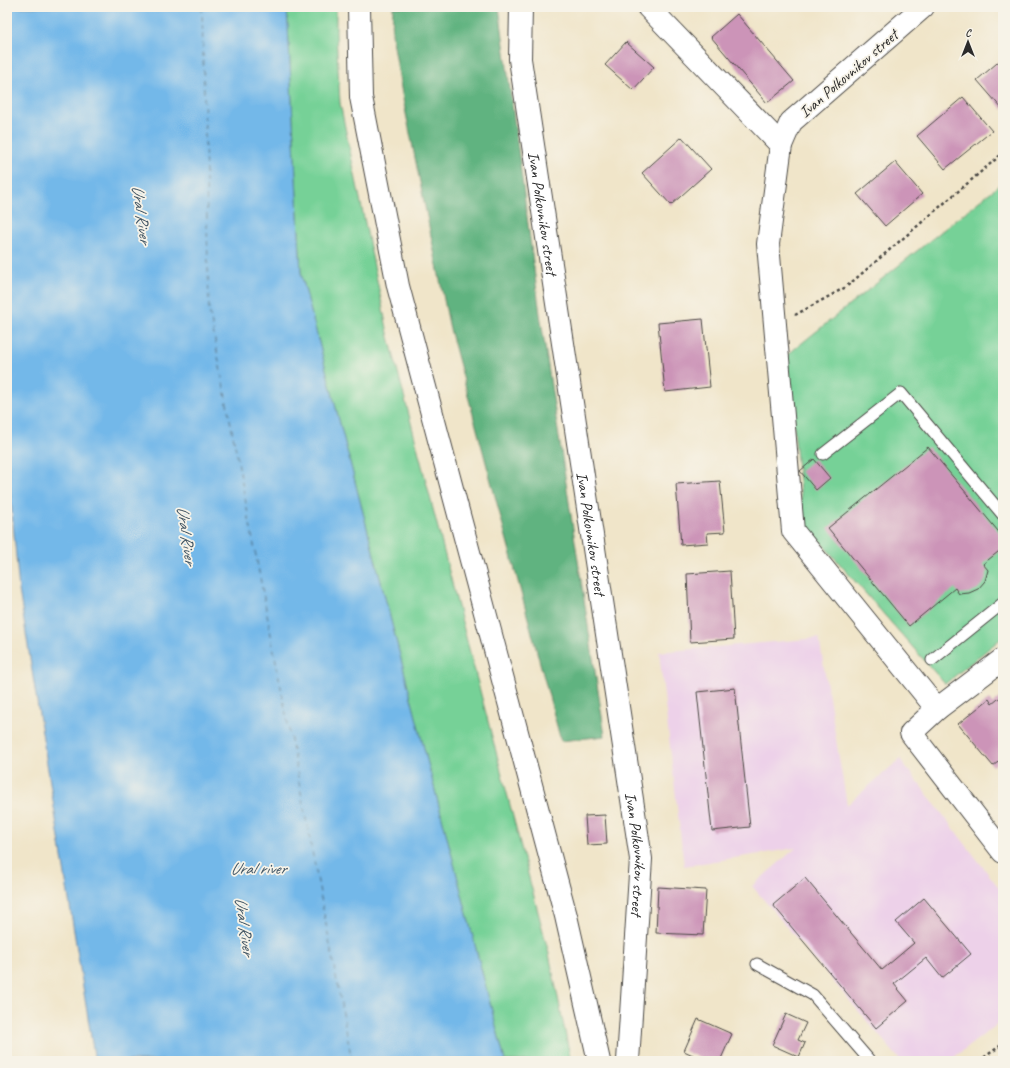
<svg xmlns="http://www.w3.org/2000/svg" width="1010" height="1068" font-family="Caveat,sans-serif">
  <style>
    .built { fill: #edd1e9 }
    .green { fill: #76d197; stroke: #507e61 }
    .forest { fill: #60b380; stroke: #466f56 }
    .water { fill: #73b8e9; stroke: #4f728a }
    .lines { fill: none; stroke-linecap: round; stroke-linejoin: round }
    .ferry { stroke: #415564; stroke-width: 1; stroke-dasharray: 5 4; stroke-linecap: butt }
    .building { fill: #cc94b8 }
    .lane-casing { stroke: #494743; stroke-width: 13 }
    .street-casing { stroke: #494743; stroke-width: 24 }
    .path { stroke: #494743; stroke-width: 2.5; stroke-dasharray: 3 3; stroke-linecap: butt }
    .lane { stroke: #fff; stroke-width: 11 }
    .street { stroke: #fff; stroke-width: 22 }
    .labels { text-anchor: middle; stroke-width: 3.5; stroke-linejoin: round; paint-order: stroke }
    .street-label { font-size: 16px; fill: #2b2b2b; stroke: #f7f3e8 }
    .water-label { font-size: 17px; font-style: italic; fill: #415564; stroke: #f7f3e8 }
  </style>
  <rect width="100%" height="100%" fill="#f7f3e8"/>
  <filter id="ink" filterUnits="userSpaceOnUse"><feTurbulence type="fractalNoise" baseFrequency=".025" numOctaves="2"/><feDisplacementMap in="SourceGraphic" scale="8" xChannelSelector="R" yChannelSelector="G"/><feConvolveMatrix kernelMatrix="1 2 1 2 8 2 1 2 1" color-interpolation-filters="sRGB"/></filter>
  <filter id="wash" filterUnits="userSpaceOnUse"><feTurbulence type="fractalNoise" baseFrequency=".012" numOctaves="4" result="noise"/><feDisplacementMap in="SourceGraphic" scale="16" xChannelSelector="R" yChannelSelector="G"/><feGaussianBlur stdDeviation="0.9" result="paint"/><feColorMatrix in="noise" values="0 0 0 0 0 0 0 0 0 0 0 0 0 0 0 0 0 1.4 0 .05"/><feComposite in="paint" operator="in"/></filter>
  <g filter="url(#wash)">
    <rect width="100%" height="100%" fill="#f0e5c9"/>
    <polygon class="built" points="819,638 847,805 900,759 1003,893 1003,1020 949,1061 901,1061 752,886 796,848 684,866 659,652"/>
    <g class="green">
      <polygon points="287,7 336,7 336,33 340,103 388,333 462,622 549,954 571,1061 505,1061 301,273"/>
      <polygon points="1003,182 1003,637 945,684 803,522 787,355"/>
    </g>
    <polygon class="forest" points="393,7 499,7 540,314 605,736 561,741 450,329 402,94 392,34"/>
    <polygon class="water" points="7,7 287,7 301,273 505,1061 93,1061 94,1055 19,590 7,455"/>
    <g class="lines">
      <polyline class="ferry" points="202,7 209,309 352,1061"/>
    </g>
    <g id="blocks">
      <g class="building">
        <polygon points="737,14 794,81 767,103 711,37"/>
        <polygon points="626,42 654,67 633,90 605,65"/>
        <polygon points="1003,58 1003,110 977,80"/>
        <polygon points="963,97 992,131 945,169 917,136"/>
        <polygon points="682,137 711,169 671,205 642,173"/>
        <polygon points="895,162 922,194 885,226 857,194"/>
        <polygon points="703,319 710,387 665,392 658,323"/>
        <polygon points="928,447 1003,537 1003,548 983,564 988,570 985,581 978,589 969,593 959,594 955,588 909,626 828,528"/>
        <polygon points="814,459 830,478 816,490 800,471"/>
        <polygon points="720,481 725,532 707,533 708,543 681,545 676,484"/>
        <polygon points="730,571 734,639 690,642 687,574"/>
        <polygon points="735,688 750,827 712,831 697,692"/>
        <polygon points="1003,695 1003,758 993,766 958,724 989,699 992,704"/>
        <polygon points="605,815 607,844 587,845 585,816"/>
        <polygon points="805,878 882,970 914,943 896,922 924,898 971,954 942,978 926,958 894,984 908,1001 876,1028 773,905"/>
        <polygon points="658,887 706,890 703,935 656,933"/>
        <polygon points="786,1014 806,1023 798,1040 805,1043 799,1057 772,1045"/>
        <polygon points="698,1019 732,1034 720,1061 706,1061 684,1051"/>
      </g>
    </g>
  </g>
  <g filter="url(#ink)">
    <use href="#blocks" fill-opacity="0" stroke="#494743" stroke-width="1"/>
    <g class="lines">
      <g class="lane-casing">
        <g id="lane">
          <polyline points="823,454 901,393 1003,515"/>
          <polyline points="932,660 1003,603"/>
          <polyline points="757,964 813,995 870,1061"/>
        </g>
      </g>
      <g class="street-casing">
        <g id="street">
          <polyline points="359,7 361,97 398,286 566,916 599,1061"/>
          <path id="s1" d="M521,7L520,59L641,859L628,1061"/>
          <polyline points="648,7 781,145"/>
          <polyline points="923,7 791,122 781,145 768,244 793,531 937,709"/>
          <polyline points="1003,659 937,709 911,733 1003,852"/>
        </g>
      </g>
      <g class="path">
        <polyline points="795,315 846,287 1003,153"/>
        <polyline points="979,1061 1003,1044"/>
      </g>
      <use href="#lane" class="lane"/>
      <use href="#street" class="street"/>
    </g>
  </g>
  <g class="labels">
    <g class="street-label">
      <text transform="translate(848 73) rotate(-41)" y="6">Ivan Polkovnikov street</text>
      <text dy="6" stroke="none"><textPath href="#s1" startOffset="208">Ivan Polkovnikov street</textPath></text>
      <text dy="6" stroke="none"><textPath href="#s1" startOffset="532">Ivan Polkovnikov street</textPath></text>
      <text dy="6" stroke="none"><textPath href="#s1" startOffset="856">Ivan Polkovnikov street</textPath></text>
    </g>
    <g class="water-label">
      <text transform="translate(142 214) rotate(82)" y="6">Ural River</text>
      <text transform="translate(187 535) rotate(82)" y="6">Ural River</text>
      <text x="258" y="874">Ural river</text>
      <text transform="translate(245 926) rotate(82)" y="6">Ural River</text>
    </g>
  </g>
  <rect width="1010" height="1068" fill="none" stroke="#f7f3e8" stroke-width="24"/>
  <g transform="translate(968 42)" stroke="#f7f3e8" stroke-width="3" paint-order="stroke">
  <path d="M0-3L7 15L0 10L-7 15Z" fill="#2b2b2b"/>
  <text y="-6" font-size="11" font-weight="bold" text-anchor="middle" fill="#2b2b2b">С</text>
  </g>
</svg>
